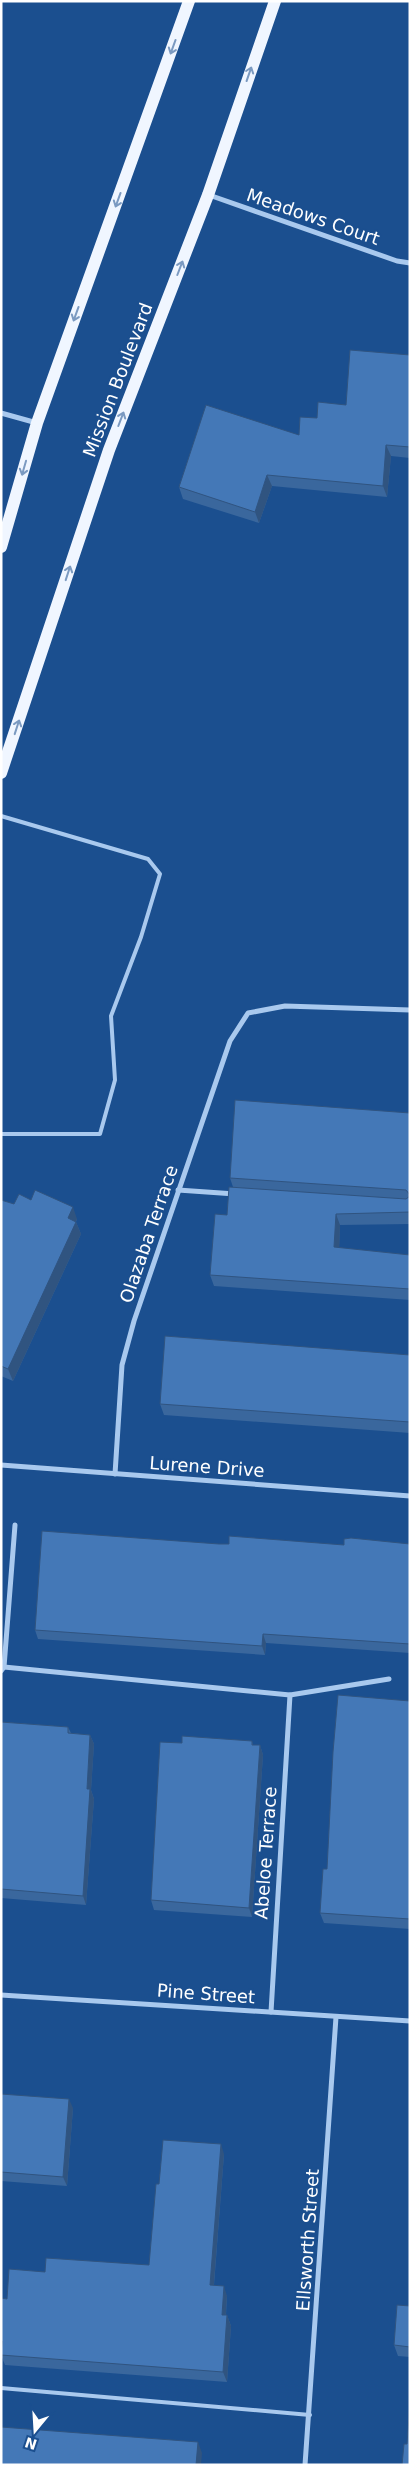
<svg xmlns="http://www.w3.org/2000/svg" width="411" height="2466" font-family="'DejaVu Sans',sans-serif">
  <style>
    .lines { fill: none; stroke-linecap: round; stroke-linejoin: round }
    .service { stroke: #a9c9ee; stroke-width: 4 }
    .minor { stroke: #a9c9ee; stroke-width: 5 }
    .primary { stroke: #f0f6ff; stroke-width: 12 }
    .wall { fill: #3a679d }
    .shaded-wall { fill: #305480 }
    .building { fill: #4478b7; stroke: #305480 }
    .oneway { stroke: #7b9ac1 }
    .labels { text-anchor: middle; stroke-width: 4; stroke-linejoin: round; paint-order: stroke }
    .street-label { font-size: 18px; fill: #fff; stroke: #1b4f8f }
  </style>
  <rect width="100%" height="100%" fill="#1b4f8f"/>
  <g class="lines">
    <g class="service">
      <polyline points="1,816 148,859 160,874 141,937 111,1016 115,1080 100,1134 1,1134"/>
      <polyline points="1,2388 310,2415"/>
    </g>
    <g class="minor">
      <polyline points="209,195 397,261 410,263"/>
      <polyline points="1,413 37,423"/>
      <polyline points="178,1190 235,1194"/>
      <polyline points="1,1465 410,1496"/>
      <polyline points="115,1474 122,1365 134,1321 230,1041 248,1013 285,1006 410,1010"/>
      <polyline points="4,1667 290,1695 389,1679"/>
      <polyline points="1,1671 4,1667 15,1525"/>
      <polyline points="1,1995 410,2021"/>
      <polyline points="271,2012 290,1695"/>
      <polyline points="305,2465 336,2017"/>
    </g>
    <g class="primary">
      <polyline points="1,547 37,423 189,1"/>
      <polyline points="1,773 109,450 208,195 275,1"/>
    </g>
  </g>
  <g class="wall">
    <polygon points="410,355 410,458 391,456 387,497 272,486 259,523 183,499 179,487 299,435 317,418 346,405"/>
    <polygon points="410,1113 410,1224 340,1225 339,1248 410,1255 410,1300 214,1286 210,1275 227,1215 233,1187 230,1178"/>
    <polygon points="1,1200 14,1204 31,1200 77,1219 76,1222 81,1234 13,1381 1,1376"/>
    <polygon points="410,1355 410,1433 164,1415 160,1404"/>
    <polygon points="219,1544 344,1545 410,1544 410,1653 266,1643 265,1655 38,1639 35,1630"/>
    <polygon points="410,1701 410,1929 324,1923 320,1913 327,1869"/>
    <polygon points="1,1722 68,1727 71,1733 90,1735 94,1744 91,1790 94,1799 86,1905 1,1898"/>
    <polygon points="252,1741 253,1745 260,1745 263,1755 252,1917 154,1910 151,1900 182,1743"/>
    <polygon points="1,2094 73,2108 67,2186 1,2181"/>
    <polygon points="224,2154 214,2285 227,2296 226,2315 227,2315 231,2326 227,2382 5,2365 1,2355 1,2298 7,2299 45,2272 149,2265 159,2184"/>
    <polygon points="410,2306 410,2357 398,2356 394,2345"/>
  </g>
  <g class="shaded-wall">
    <polygon points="386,445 391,456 387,497 383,486"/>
    <polygon points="267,475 272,486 259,523 255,512"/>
    <polygon points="73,1207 77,1219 72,1230 68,1218"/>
    <polygon points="336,1214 340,1225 339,1258 334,1247"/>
    <polygon points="76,1222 81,1234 13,1381 8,1369"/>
    <polygon points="263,1634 266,1643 265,1655 262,1646"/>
    <polygon points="90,1735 94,1744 91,1790 94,1799 86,1905 83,1896 87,1789"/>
    <polygon points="260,1745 263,1755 252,1917 249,1908"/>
    <polygon points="69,2099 73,2108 67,2186 63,2177"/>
    <polygon points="221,2144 224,2154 213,2295 210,2285"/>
    <polygon points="224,2286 227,2296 225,2326 222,2315"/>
    <polygon points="227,2315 231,2326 227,2382 223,2372"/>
    <polygon points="198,2442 202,2453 201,2465 196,2465"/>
  </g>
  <g class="building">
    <polygon points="350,350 410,355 410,447 386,445 383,486 267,475 255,512 179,487 206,405 299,435 300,417 317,418 318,402 346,405"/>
    <polygon points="235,1100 410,1113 410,1195 406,1190 230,1178"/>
    <polygon points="229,1187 406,1199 410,1196 410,1212 336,1214 334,1247 410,1255 410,1289 210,1275 215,1214 227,1215"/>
    <polygon points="35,1190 73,1207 68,1218 76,1222 8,1369 1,1366 1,1200 14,1204 19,1194 31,1200"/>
    <polygon points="165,1336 410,1355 410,1422 160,1404"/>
    <polygon points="42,1531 219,1544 229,1544 229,1536 344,1545 344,1539 351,1538 410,1544 410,1644 263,1634 262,1646 35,1630"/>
    <polygon points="338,1695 410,1701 410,1919 320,1913 323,1869 327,1869 333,1752"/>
    <polygon points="1,1722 68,1727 68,1733 90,1735 87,1789 90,1789 83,1896 1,1889"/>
    <polygon points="182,1736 252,1741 252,1745 260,1745 249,1908 151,1900 160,1742 182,1743"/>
    <polygon points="1,2094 69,2099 63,2177 1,2172"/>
    <polygon points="163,2140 221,2144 210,2285 224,2286 222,2315 227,2315 223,2372 1,2355 2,2341 1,2340 1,2298 7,2299 9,2269 45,2272 46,2258 149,2265 156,2184 159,2184"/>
    <polygon points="397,2305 410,2306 410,2347 394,2345"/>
    <polygon points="410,2402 410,2465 402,2465 404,2444 407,2444"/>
    <polygon points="1,2427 198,2442 196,2465 1,2465"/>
  </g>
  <defs><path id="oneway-shaft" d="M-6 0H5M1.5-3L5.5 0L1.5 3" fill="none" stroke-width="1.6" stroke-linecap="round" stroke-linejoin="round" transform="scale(1.25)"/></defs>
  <g class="oneway">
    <use href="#oneway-shaft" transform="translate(173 47) rotate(110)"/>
    <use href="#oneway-shaft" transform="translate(249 74) rotate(-71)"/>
    <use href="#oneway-shaft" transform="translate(118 200) rotate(110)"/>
    <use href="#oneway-shaft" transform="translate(180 268) rotate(-69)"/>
    <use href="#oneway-shaft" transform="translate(76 314) rotate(110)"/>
    <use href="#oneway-shaft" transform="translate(121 419) rotate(-69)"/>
    <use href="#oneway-shaft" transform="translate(24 468) rotate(106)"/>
    <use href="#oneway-shaft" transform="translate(68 573) rotate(-72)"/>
    <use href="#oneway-shaft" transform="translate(17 727) rotate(-72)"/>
  </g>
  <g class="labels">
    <g class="street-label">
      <text transform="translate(313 217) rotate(19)" y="6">Meadows Court</text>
      <text transform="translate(118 380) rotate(-69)" y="6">Mission Boulevard</text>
      <text transform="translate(149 1234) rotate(-71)" y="6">Olazaba Terrace</text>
      <text transform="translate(207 1467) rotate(4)" y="6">Lurene Drive</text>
      <text transform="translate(266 1853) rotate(-86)" y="6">Abeloe Terrace</text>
      <text transform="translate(206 1994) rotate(4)" y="6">Pine Street</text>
      <text transform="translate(308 2240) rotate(-86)" y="6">Ellsworth Street</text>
    </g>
  </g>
  <rect width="411" height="2466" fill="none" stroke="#ffffff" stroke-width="5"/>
  <g transform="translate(35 2431) rotate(198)" stroke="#1b4f8f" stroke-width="4" paint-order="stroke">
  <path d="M0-4L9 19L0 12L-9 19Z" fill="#ffffff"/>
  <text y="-8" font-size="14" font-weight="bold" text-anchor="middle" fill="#ffffff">N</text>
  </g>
</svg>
